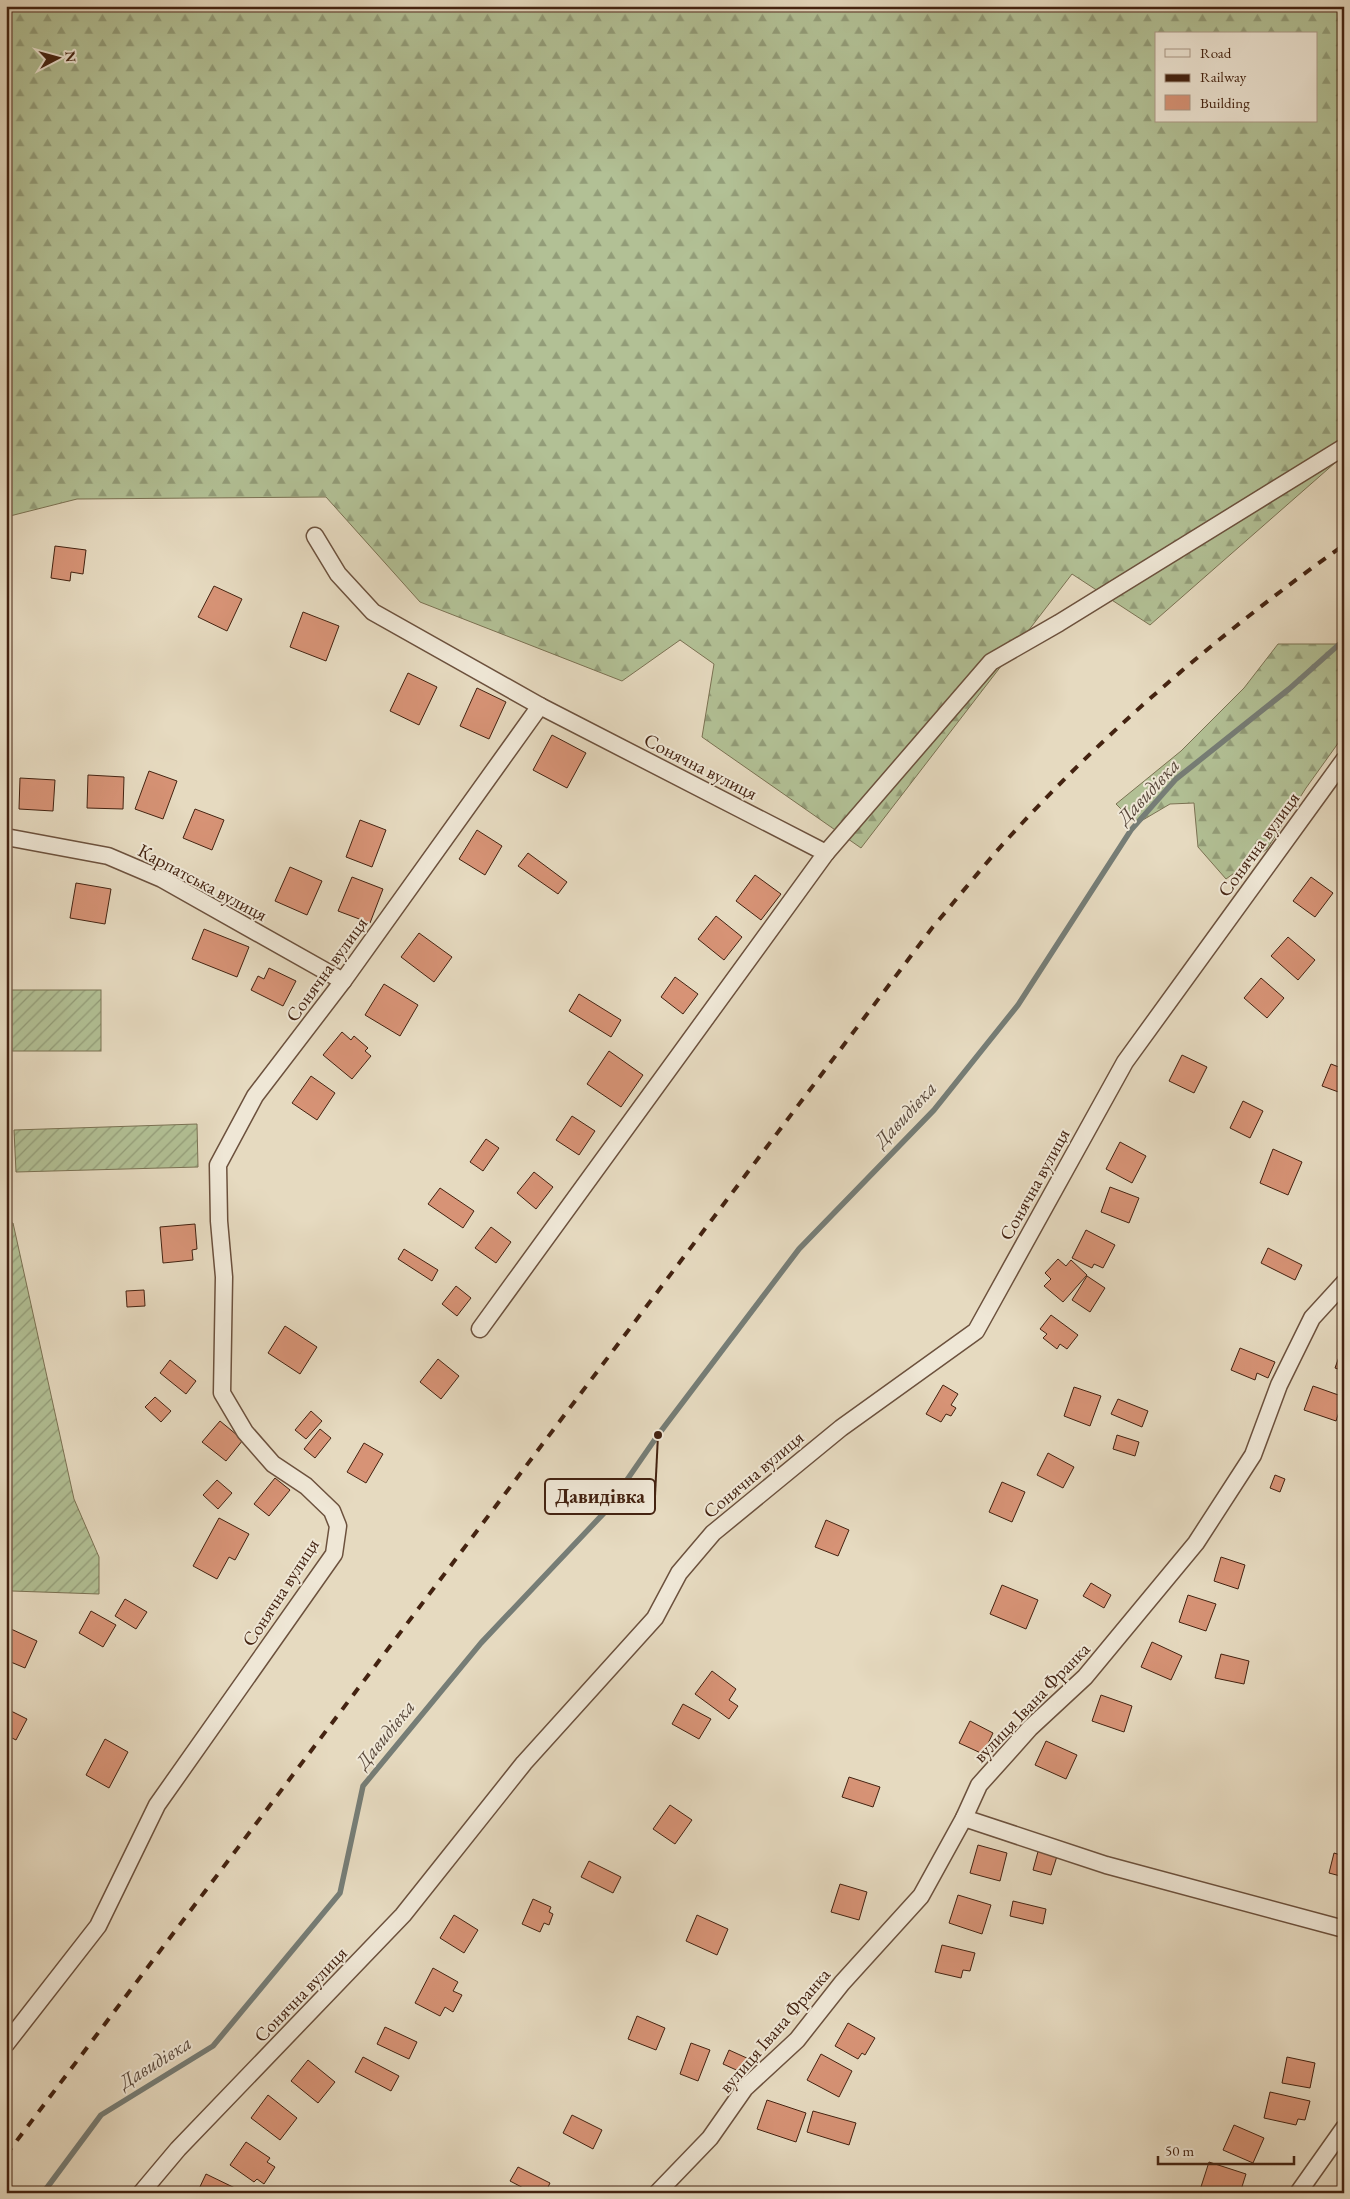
<svg xmlns="http://www.w3.org/2000/svg" width="1350" height="2199" font-family="'EB Garamond',serif">
  <style>
    .forest { fill: url(#forest-firs); stroke: #7b7253; fill-rule: evenodd }
    .garden { fill: url(#garden-furrows); stroke: #7b7253 }
    .lines { fill: none; stroke-linecap: round; stroke-linejoin: round }
    .stream { stroke: #767d76; stroke-width: 5.5 }
    .building { fill: #d79376; stroke: #442311 }
    .minor-casing { stroke: #6c513d; stroke-width: 19 }
    .minor { stroke: #efe7d6; stroke-width: 16 }
    .rail { stroke: #442311; stroke-width: 4; stroke-dasharray: 9 9; stroke-linecap: butt }
    .labels { text-anchor: middle; stroke-width: 4; stroke-linejoin: round; paint-order: stroke }
    .street-label { font-size: 19px; fill: #442311; stroke: #efe7d6 }
    .water-label { font-size: 20px; font-style: italic; fill: #59483b; stroke: #efe7d6 }
    .leader { fill: none; stroke: #442311; stroke-width: 2 }
    .callout-dot { fill: #442311; stroke: #efe7d6; stroke-width: 2 }
    .callout { fill: #efe7d6; stroke: #442311; stroke-width: 2 }
    .callout-label { font-size: 20px; text-anchor: middle; font-weight: bold; fill: #442311 }
  </style>
  <defs>
    <pattern id="forest-firs" width="22" height="20" patternUnits="userSpaceOnUse" patternTransform="scale(1.25)"><rect width="22" height="20" fill="#b2c095"/><path d="M5 1l3.5 6h-7zM16 11l3.5 6h-7z" fill="#929c78"/></pattern>
    <pattern id="garden-furrows" width="10" height="10" patternUnits="userSpaceOnUse" patternTransform="scale(1.25)"><rect width="10" height="10" fill="#b2c095"/><path d="M-1 1l2-2M0 10L10 0M9 11l2-2" fill="none" stroke="#929c78"/></pattern>
  </defs>
  <rect width="100%" height="100%" fill="#e6dac0"/>
  <filter id="stains"><feTurbulence type="fractalNoise" baseFrequency=".004" numOctaves="4"/><feColorMatrix values="0 0 0 0 .2 0 0 0 0 .09 0 0 0 0 .02 0 0 0 .5 -.17"/></filter>
  <radialGradient id="worn" r=".72"><stop offset=".6" stop-color="#630" stop-opacity="0"/><stop offset="1" stop-color="#630" stop-opacity=".3"/></radialGradient>
  <g class="forest">
    <path d="M6,6H1344V455L1150,625L1072,574L861,848L702,737L714,664L680,640L622,681L420,602L326,497L77,499L6,517ZM1156,34H1316V121H1156Z"/>
    <polygon points="1278,644 1344,644 1344,735 1306,788 1267,849 1226,879 1198,847 1194,803 1170,804 1136,824 1116,804 1181,751 1244,688"/>
  </g>
  <g class="garden">
    <rect x="6" y="990" width="95" height="61"/>
    <polygon points="197,1124 198,1167 16,1172 14,1130"/>
    <polygon points="6,1223 13,1223 74,1499 99,1557 99,1594 12,1591 6,1580 6,1554 11,1542 6,1517"/>
  </g>
  <g class="lines">
    <polyline class="stream" points="43,2193 101,2115 213,2046 340,1893 363,1786 481,1643 604,1513 658,1435 799,1249 934,1110 1018,1005 1131,830 1176,779 1289,689 1344,640"/>
  </g>
  <g class="building">
    <polygon points="55,546 86,550 83,574 71,572 70,581 51,578"/>
    <polygon points="214,586 242,599 227,631 198,617"/>
    <polygon points="303,612 339,626 326,661 290,647"/>
    <polygon points="408,673 437,687 419,725 390,711"/>
    <polygon points="477,688 506,702 489,739 460,726"/>
    <polygon points="552,735 586,753 567,788 533,770"/>
    <polygon points="149,771 177,781 163,819 135,809"/>
    <polygon points="88,775 124,777 123,809 87,808"/>
    <polygon points="20,778 55,780 53,811 19,809"/>
    <polygon points="195,809 224,820 212,850 183,838"/>
    <polygon points="360,820 386,830 372,867 346,857"/>
    <polygon points="477,830 502,846 485,875 459,859"/>
    <polygon points="528,853 567,882 558,894 518,866"/>
    <polygon points="290,867 322,881 307,915 275,901"/>
    <polygon points="755,875 781,894 761,920 736,901"/>
    <polygon points="352,877 383,889 370,923 338,911"/>
    <polygon points="1311,877 1333,893 1315,917 1293,901"/>
    <polygon points="76,883 111,889 105,924 70,918"/>
    <polygon points="716,916 742,937 724,960 698,939"/>
    <polygon points="204,929 249,947 237,977 192,959"/>
    <polygon points="419,933 452,957 434,982 401,957"/>
    <polygon points="1288,937 1315,960 1298,980 1271,956"/>
    <polygon points="269,968 296,981 283,1006 251,990 258,976 264,979"/>
    <polygon points="675,977 698,994 683,1014 661,997"/>
    <polygon points="1261,978 1284,998 1267,1018 1244,998"/>
    <polygon points="384,984 418,1005 400,1036 365,1015"/>
    <polygon points="579,994 621,1020 611,1037 569,1011"/>
    <polygon points="342,1032 351,1040 354,1036 368,1048 365,1051 371,1056 352,1079 323,1055"/>
    <polygon points="609,1051 643,1075 621,1107 587,1084"/>
    <polygon points="1182,1055 1207,1067 1194,1093 1169,1081"/>
    <polygon points="1331,1064 1344,1069 1344,1094 1322,1086"/>
    <polygon points="311,1076 335,1093 317,1120 292,1103"/>
    <polygon points="1243,1101 1263,1111 1250,1138 1230,1128"/>
    <polygon points="572,1116 595,1131 579,1155 556,1140"/>
    <polygon points="486,1139 499,1148 483,1171 470,1162"/>
    <polygon points="1120,1142 1146,1156 1132,1183 1106,1169"/>
    <polygon points="1273,1149 1302,1162 1288,1195 1260,1183"/>
    <polygon points="534,1172 553,1187 536,1209 517,1193"/>
    <polygon points="1110,1187 1139,1198 1129,1223 1101,1212"/>
    <polygon points="440,1188 474,1211 463,1228 428,1204"/>
    <polygon points="195,1224 197,1249 192,1250 193,1260 163,1263 160,1227"/>
    <polygon points="491,1227 511,1242 496,1263 475,1248"/>
    <polygon points="1086,1230 1115,1245 1103,1268 1094,1264 1092,1268 1072,1258"/>
    <polygon points="1268,1248 1302,1265 1295,1280 1261,1263"/>
    <polygon points="404,1249 438,1270 432,1281 398,1259"/>
    <polygon points="1058,1259 1066,1266 1071,1260 1087,1275 1063,1302 1044,1286 1051,1279 1045,1273"/>
    <polygon points="1087,1276 1105,1288 1090,1312 1072,1300"/>
    <polygon points="456,1286 471,1298 457,1316 442,1304"/>
    <polygon points="144,1290 145,1306 127,1307 126,1291"/>
    <polygon points="1051,1315 1078,1335 1067,1349 1060,1344 1057,1349 1043,1338 1047,1334 1040,1329"/>
    <polygon points="285,1326 317,1347 300,1374 268,1353"/>
    <polygon points="1344,1343 1344,1371 1335,1368"/>
    <polygon points="1240,1348 1275,1362 1268,1378 1257,1373 1255,1380 1231,1370"/>
    <polygon points="438,1359 459,1376 441,1399 420,1382"/>
    <polygon points="170,1360 196,1381 186,1394 160,1373"/>
    <polygon points="943,1385 958,1394 951,1405 956,1408 951,1416 946,1414 941,1422 926,1414"/>
    <polygon points="1313,1386 1344,1397 1336,1421 1304,1410"/>
    <polygon points="1074,1387 1101,1396 1090,1426 1064,1416"/>
    <polygon points="155,1397 171,1411 161,1422 145,1407"/>
    <polygon points="1118,1399 1148,1411 1142,1427 1111,1414"/>
    <polygon points="311,1411 322,1421 306,1439 295,1430"/>
    <polygon points="220,1421 243,1440 226,1461 202,1442"/>
    <polygon points="320,1429 331,1438 315,1458 304,1449"/>
    <polygon points="1117,1435 1139,1442 1135,1456 1113,1449"/>
    <polygon points="364,1443 383,1454 366,1483 347,1472"/>
    <polygon points="1048,1453 1074,1467 1063,1488 1037,1475"/>
    <polygon points="1275,1475 1285,1479 1280,1492 1270,1488"/>
    <polygon points="275,1478 290,1490 269,1516 254,1504"/>
    <polygon points="217,1480 232,1493 218,1509 203,1495"/>
    <polygon points="1002,1482 1025,1492 1012,1522 989,1512"/>
    <polygon points="219,1518 249,1534 235,1560 229,1557 217,1579 193,1566"/>
    <polygon points="826,1520 849,1530 838,1556 815,1547"/>
    <polygon points="1221,1557 1245,1565 1238,1589 1214,1581"/>
    <polygon points="1091,1583 1111,1595 1104,1608 1083,1596"/>
    <polygon points="1002,1585 1038,1600 1026,1629 990,1614"/>
    <polygon points="1188,1595 1216,1604 1206,1631 1179,1622"/>
    <polygon points="125,1599 147,1612 136,1629 115,1616"/>
    <polygon points="91,1611 116,1625 103,1647 79,1633"/>
    <polygon points="11,1629 37,1641 25,1668 6,1660 6,1639"/>
    <polygon points="1152,1642 1182,1656 1171,1680 1141,1667"/>
    <polygon points="1221,1654 1249,1661 1244,1684 1215,1678"/>
    <polygon points="712,1671 736,1689 729,1700 738,1706 729,1719 695,1694"/>
    <polygon points="1101,1695 1132,1706 1124,1732 1092,1721"/>
    <polygon points="683,1704 711,1719 699,1739 672,1724"/>
    <polygon points="7,1709 27,1719 16,1740 6,1735"/>
    <polygon points="970,1721 993,1733 983,1754 959,1743"/>
    <polygon points="105,1739 128,1752 109,1788 86,1775"/>
    <polygon points="1046,1741 1077,1755 1066,1779 1035,1765"/>
    <polygon points="849,1777 880,1787 873,1807 842,1797"/>
    <polygon points="670,1805 692,1820 675,1844 653,1829"/>
    <polygon points="978,1845 1007,1853 1000,1881 970,1873"/>
    <polygon points="1039,1848 1058,1853 1051,1875 1033,1870"/>
    <polygon points="1334,1853 1344,1856 1344,1877 1329,1873"/>
    <polygon points="589,1861 621,1877 613,1893 581,1877"/>
    <polygon points="840,1884 867,1892 859,1920 831,1912"/>
    <polygon points="958,1895 991,1905 982,1934 949,1923"/>
    <polygon points="533,1899 551,1907 549,1912 553,1914 549,1925 544,1923 540,1932 522,1924"/>
    <polygon points="1013,1901 1046,1909 1043,1924 1010,1916"/>
    <polygon points="454,1915 478,1930 464,1953 440,1938"/>
    <polygon points="697,1915 728,1929 717,1955 686,1941"/>
    <polygon points="942,1945 975,1953 970,1971 963,1970 961,1978 935,1972"/>
    <polygon points="433,1968 458,1982 453,1991 462,1995 453,2012 445,2007 440,2016 415,2003"/>
    <polygon points="637,2016 665,2028 656,2050 628,2039"/>
    <polygon points="848,2023 875,2038 865,2055 862,2053 858,2059 835,2046"/>
    <polygon points="385,2027 417,2042 409,2059 377,2044"/>
    <polygon points="691,2043 710,2050 698,2081 680,2074"/>
    <polygon points="729,2050 749,2059 743,2073 723,2064"/>
    <polygon points="821,2054 852,2071 839,2097 807,2080"/>
    <polygon points="363,2057 399,2076 391,2091 355,2072"/>
    <polygon points="1287,2057 1315,2063 1310,2088 1282,2083"/>
    <polygon points="308,2060 335,2082 318,2103 291,2081"/>
    <polygon points="1270,2092 1310,2101 1305,2120 1298,2119 1296,2125 1264,2118"/>
    <polygon points="268,2095 297,2118 280,2140 251,2118"/>
    <polygon points="767,2100 806,2113 796,2142 757,2129"/>
    <polygon points="813,2111 856,2123 849,2145 807,2132"/>
    <polygon points="572,2115 602,2130 593,2149 563,2133"/>
    <polygon points="1234,2125 1264,2138 1253,2163 1223,2150"/>
    <polygon points="246,2142 270,2158 267,2162 275,2167 264,2184 257,2179 254,2182 230,2165"/>
    <polygon points="1209,2162 1246,2174 1240,2193 1199,2193"/>
    <polygon points="518,2167 550,2183 545,2193 533,2193 510,2181"/>
    <polygon points="206,2174 237,2189 235,2193 197,2193"/>
  </g>
  <g class="lines">
    <g class="minor-casing">
      <g id="minor">
        <polyline points="315,536 338,574 373,612 540,706 826,853 480,1329"/>
        <polyline points="6,837 108,856 162,879 343,981"/>
        <polyline points="826,853 991,662 1059,623 1344,447"/>
        <polyline points="964,1818 1106,1865 1344,1929"/>
        <polyline points="6,2044 98,1926 157,1805 334,1554 338,1526 332,1511 306,1486 273,1464 245,1432 222,1393 224,1277 219,1221 218,1165 255,1096 343,981 540,706"/>
        <polyline points="141,2193 178,2149 403,1915 524,1763 655,1618 679,1573 713,1533 841,1428 976,1331 1125,1062 1344,760"/>
        <polyline points="657,2193 710,2138 745,2088 797,2040 842,1983 921,1896 964,1818 979,1785 1030,1728 1085,1677 1196,1543 1253,1455 1279,1385 1312,1318 1344,1283"/>
        <polyline points="1298,2193 1344,2128"/>
      </g>
    </g>
    <use href="#minor" class="minor"/>
    <path class="rail" d="M6,2155L932,928C956,900 979,871 1003,844C1104,732 1221,632 1344,545"/>
  </g>
  <g class="labels">
    <g class="street-label">
      <text transform="translate(701 766) rotate(27)" y="7">Сонячна вулиця</text>
      <text transform="translate(1258 844) rotate(-54)" y="7">Сонячна вулиця</text>
      <text transform="translate(203 882) rotate(28)" y="7">Карпатська вулиця</text>
      <text transform="translate(326 969) rotate(-54)" y="7">Сонячна вулиця</text>
      <text transform="translate(1034 1184) rotate(-61)" y="7">Сонячна вулиця</text>
      <text transform="translate(753 1474) rotate(-40)" y="7">Сонячна вулиця</text>
      <text transform="translate(280 1592) rotate(-57)" y="7">Сонячна вулиця</text>
      <text transform="translate(1031 1702) rotate(-46)" y="7">вулиця Івана Франка</text>
      <text transform="translate(300 1994) rotate(-46)" y="7">Сонячна вулиця</text>
      <text transform="translate(774 2030) rotate(-49)" y="7">вулиця Івана Франка</text>
    </g>
    <g class="water-label">
      <text transform="translate(1148 791) rotate(-47)" y="7">Давидівка</text>
      <text transform="translate(905 1114) rotate(-47)" y="7">Давидівка</text>
      <text transform="translate(385 1734) rotate(-51)" y="7">Давидівка</text>
      <text transform="translate(155 2062) rotate(-32)" y="7">Давидівка</text>
    </g>
  </g>
  <path class="leader" d="M658 1435L655 1496"/>
  <circle class="callout-dot" cx="658" cy="1435" r="5"/>
  <rect class="callout" x="545" y="1479" width="110" height="35" rx="5"/>
  <g class="callout-label">
    <text x="600" y="1503">Давидівка</text>
  </g>
  <rect width="1350" height="2199" fill="none" stroke="#e6dac0" stroke-width="25"/>
  <rect x="8" y="8" width="1335" height="2184" fill="none" stroke="#442311" stroke-width="2.5"/>
  <rect x="12" y="12" width="1325" height="2174" fill="none" stroke="#442311"/>
  <rect x="1155" y="32" width="162" height="90" fill="#efe7d6" stroke="#ab9987"/>
  <rect x="1165" y="49" width="25" height="8" fill="#efe7d6" stroke="#ab9987"/>
  <text x="1200" y="58" font-size="15" fill="#442311">Road</text>
  <rect x="1165" y="74" width="25" height="8" fill="#442311" stroke="#ab9987"/>
  <text x="1200" y="82" font-size="15" fill="#442311">Railway</text>
  <rect x="1165" y="95" width="25" height="15" fill="#d79376" stroke="#ab9987"/>
  <text x="1200" y="108" font-size="15" fill="#442311">Building</text>
  <g transform="translate(58 58) rotate(84)" stroke="#efe7d6" stroke-width="4" paint-order="stroke">
  <path d="M0-4L9 19L0 12L-9 19Z" fill="#442311"/>
  <text y="-8" font-size="14" font-weight="bold" text-anchor="middle" fill="#442311">N</text>
  </g>
  <path d="M1158 2156v8h136v-8" fill="none" stroke="#442311" stroke-width="2.5"/>
  <text x="1165" y="2156" font-size="15" fill="#442311" stroke="#efe7d6" stroke-width="4" paint-order="stroke">50 m</text>
  <rect width="100%" height="100%" filter="url(#stains)"/>
  <rect width="100%" height="100%" fill="url(#worn)"/>
</svg>
